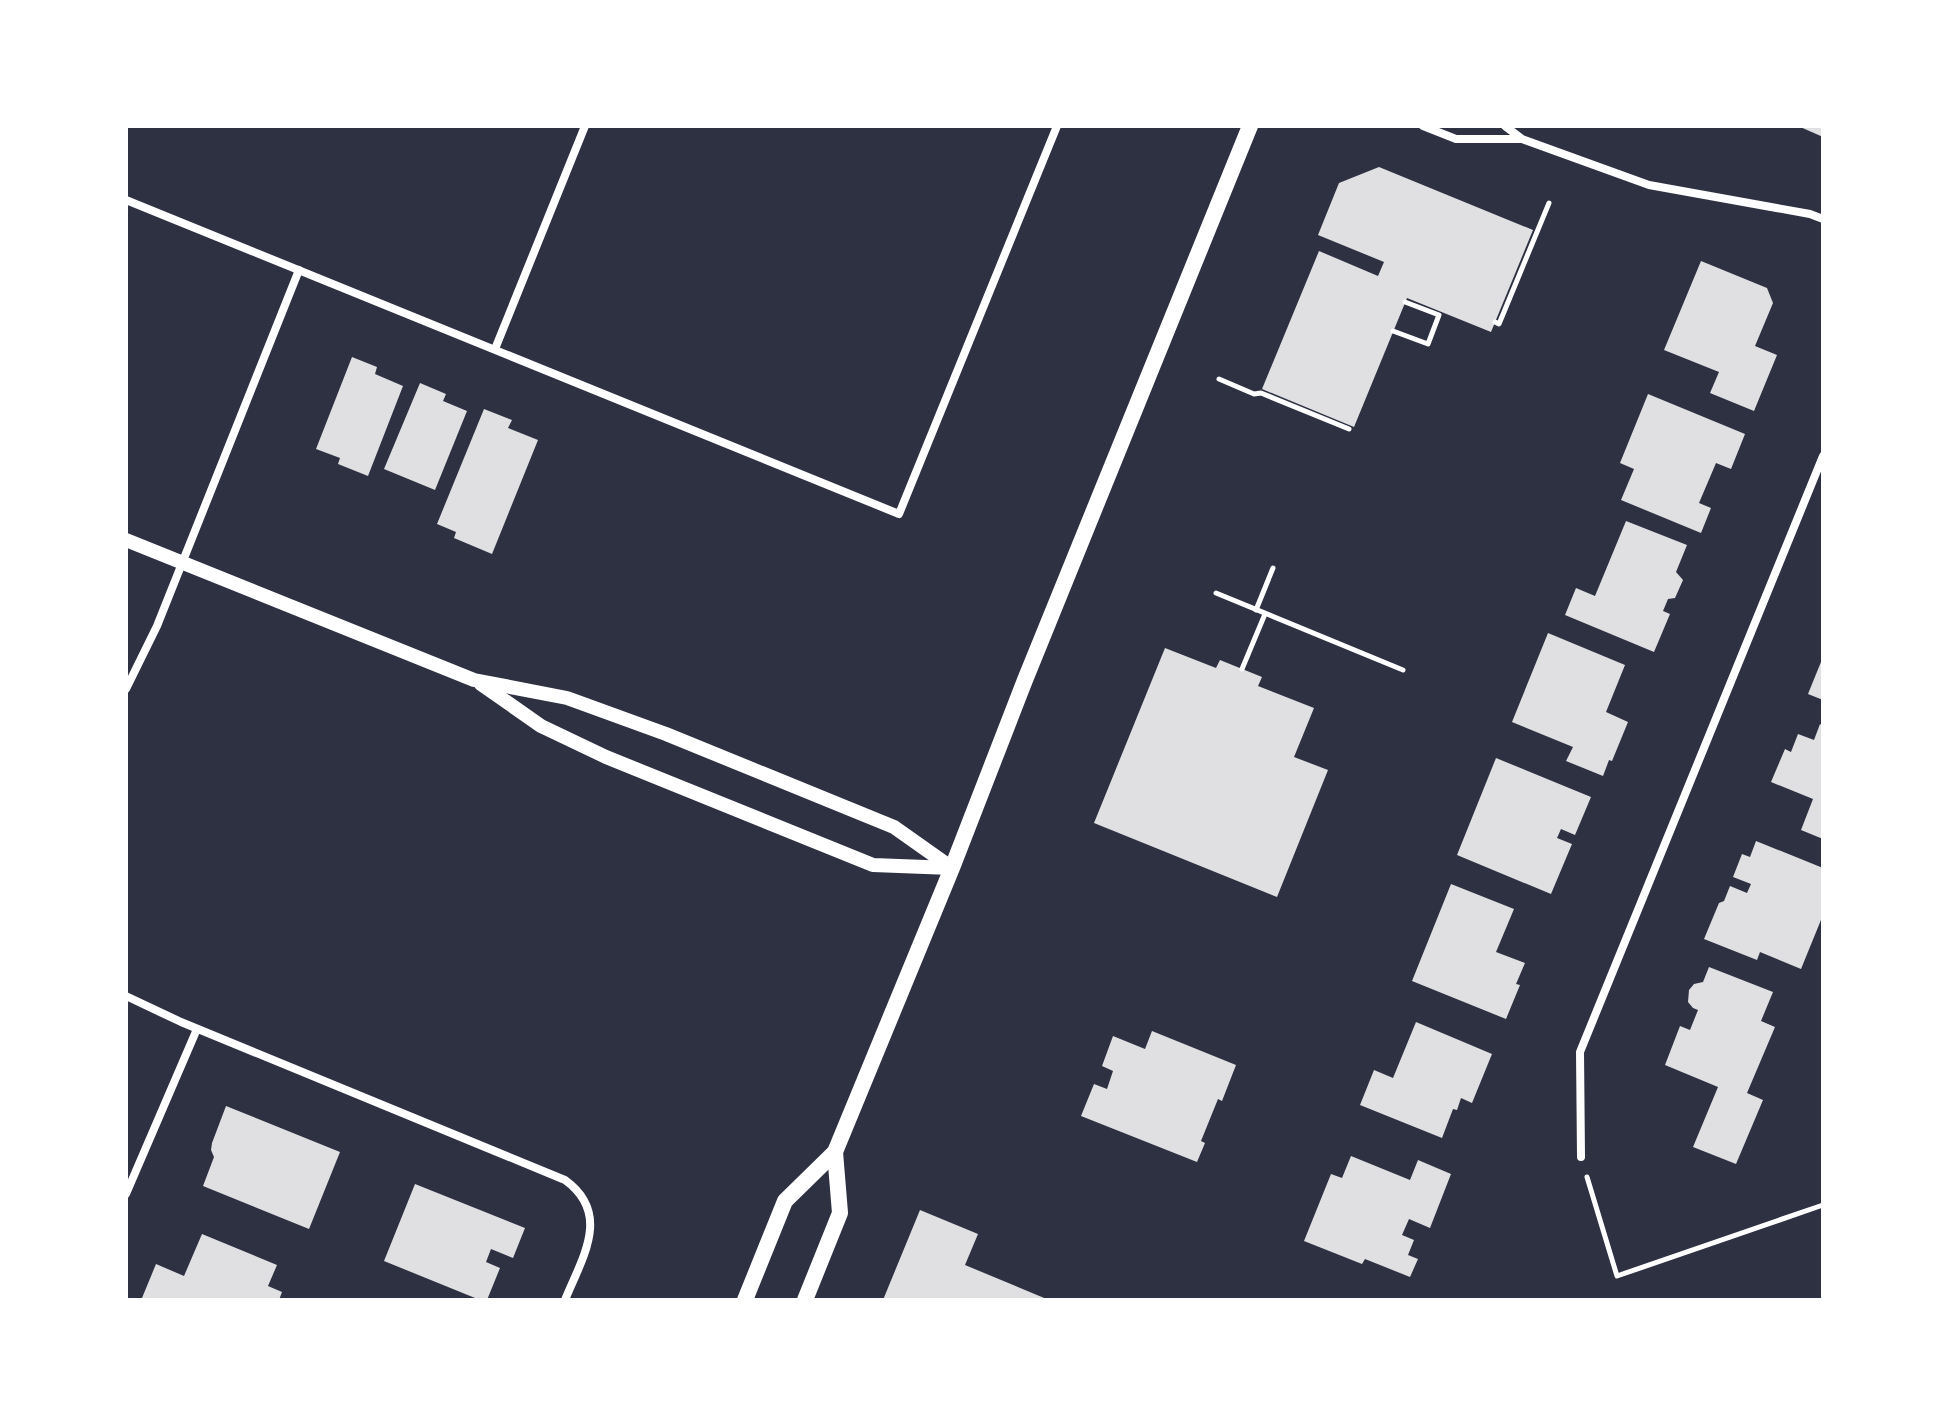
<svg xmlns="http://www.w3.org/2000/svg" width="1949" height="1426" font-family="Bitter,serif">
  <style>
    .building { fill: #e0e0e3 }
    .lines { fill: none; stroke-linecap: round; stroke-linejoin: round }
    .path { stroke: #fff; stroke-width: 5 }
    .minor { stroke: #fff; stroke-width: 8 }
    .tertiary { stroke: #fff; stroke-width: 14 }
    .secondary { stroke: #fff; stroke-width: 16 }
  </style>
  <rect width="100%" height="100%" fill="#2d3142"/>
  <g class="building">
    <polygon points="1798,126 1823,126 1823,137"/>
    <polygon points="1379,167 1533,230 1491,332 1407,298 1354,427 1262,389 1319,251 1378,276 1384,262 1318,235 1339,183"/>
    <polygon points="1701,261 1767,288 1773,303 1755,346 1777,355 1754,411 1710,393 1719,372 1664,350"/>
    <polygon points="352,357 377,367 375,374 403,386 368,476 338,464 340,458 316,449"/>
    <polygon points="420,383 446,394 443,401 467,411 435,490 384,469"/>
    <polygon points="1648,394 1745,434 1731,469 1716,463 1699,503 1711,508 1701,533 1621,500 1634,469 1620,463"/>
    <polygon points="484,409 512,420 508,428 538,440 492,554 454,538 456,532 437,524"/>
    <polygon points="1626,521 1687,545 1676,572 1683,580 1675,598 1668,599 1663,611 1670,614 1654,652 1565,615 1576,588 1595,596"/>
    <polygon points="1548,633 1625,665 1606,712 1628,722 1612,761 1609,760 1603,776 1566,761 1573,747 1512,722"/>
    <polygon points="1165,648 1216,668 1220,660 1262,677 1258,686 1314,708 1294,757 1328,770 1277,897 1094,823"/>
    <polygon points="1823,657 1823,700 1808,694"/>
    <polygon points="1820,724 1823,726 1823,839 1801,830 1813,799 1771,782 1785,749 1791,752 1798,734 1814,740"/>
    <polygon points="1496,758 1591,797 1575,835 1561,829 1557,838 1572,844 1551,894 1457,855"/>
    <polygon points="1756,841 1823,868 1823,915 1801,969 1760,952 1757,960 1704,939 1719,903 1724,901 1730,886 1747,893 1751,884 1733,877 1742,854 1750,857"/>
    <polygon points="1451,884 1514,909 1496,952 1525,963 1516,984 1520,985 1506,1019 1412,981"/>
    <polygon points="1709,967 1773,992 1761,1021 1775,1027 1747,1093 1763,1100 1736,1164 1693,1147 1718,1087 1665,1065 1680,1026 1690,1030 1698,1010 1693,1008 1688,1002 1689,990 1694,984 1703,982"/>
    <polygon points="1416,1022 1492,1054 1472,1103 1461,1098 1457,1110 1453,1109 1442,1138 1360,1105 1374,1070 1393,1078"/>
    <polygon points="1152,1031 1236,1065 1222,1101 1218,1099 1201,1141 1205,1143 1197,1162 1081,1116 1094,1084 1107,1089 1113,1071 1102,1066 1113,1036 1145,1049"/>
    <polygon points="226,1106 340,1152 309,1229 203,1186 214,1157 211,1150 212,1143"/>
    <polygon points="1351,1156 1410,1180 1418,1160 1451,1174 1430,1228 1409,1219 1402,1235 1414,1240 1408,1255 1418,1259 1410,1277 1365,1259 1362,1264 1304,1241 1331,1174 1342,1178"/>
    <polygon points="415,1184 525,1228 513,1258 491,1249 486,1262 500,1268 487,1300 480,1300 384,1261"/>
    <polygon points="920,1210 978,1234 965,1265 1049,1300 883,1300"/>
    <polygon points="202,1234 277,1265 268,1286 282,1292 279,1300 147,1300 142,1298 156,1264 184,1276"/>
  </g>
  <g class="lines">
    <g class="path">
      <polyline points="1495,322 1499,324 1549,203"/>
      <polyline points="1393,331 1428,344 1439,315 1405,302"/>
      <polyline points="1219,379 1254,394 1261,393 1349,429"/>
      <polyline points="1216,593 1403,670"/>
      <polyline points="1256,610 1273,568"/>
      <polyline points="1242,669 1265,614"/>
      <polyline points="1587,1177 1617,1276 1823,1205"/>
    </g>
    <g class="minor">
      <polyline points="1423,126 1456,139 1521,139"/>
      <polyline points="1505,126 1522,139 1649,185 1810,214 1823,219"/>
      <polyline points="126,200 899,514 1057,126"/>
      <polyline points="495,349 585,126"/>
      <polyline points="126,689 157,626 299,270"/>
      <path d="M126,996L181,1022L565,1180C612,1214 582,1258 565,1300"/>
      <polyline points="1581,1157 1580,1052 1823,456"/>
      <polyline points="126,1194 197,1029"/>
    </g>
    <g class="tertiary">
      <polyline points="126,540 474,680 567,698 666,734 894,827 952,868"/>
      <polyline points="481,684 541,726 606,757 873,865 951,868"/>
    </g>
    <g class="secondary">
      <polyline points="745,1300 785,1201 835,1152 952,868 1025,680 1250,126"/>
      <polyline points="805,1300 840,1213 835,1152"/>
    </g>
  </g>
  <rect width="1949" height="1426" fill="none" stroke="#ffffff" stroke-width="256"/>
</svg>
